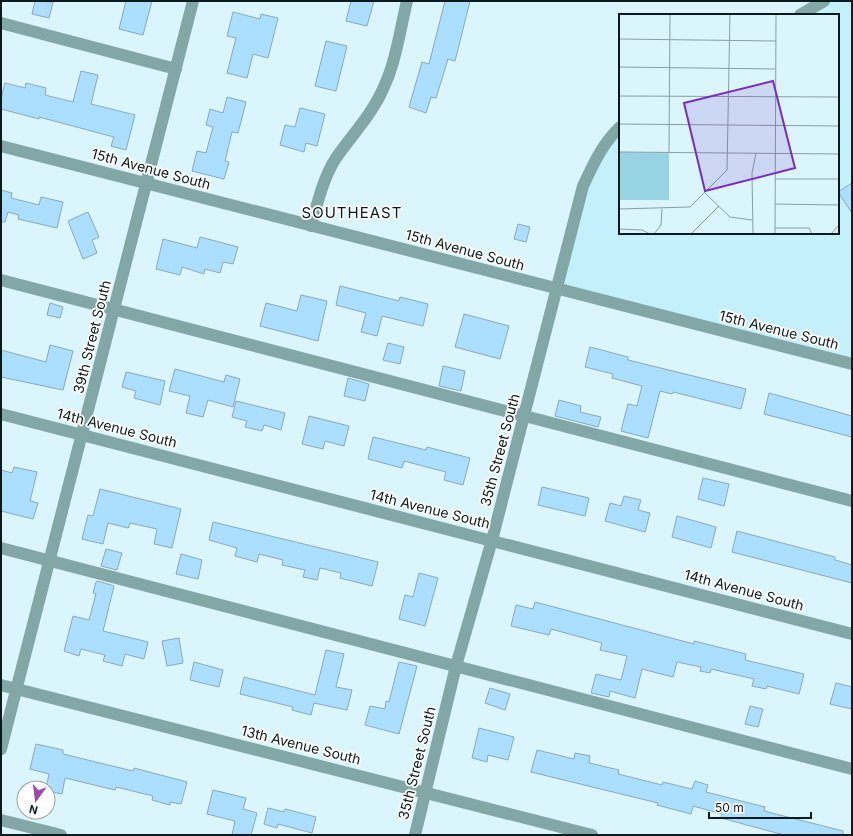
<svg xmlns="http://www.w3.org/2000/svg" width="853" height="836" font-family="Inter,sans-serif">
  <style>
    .built { fill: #c4f0fc }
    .building { fill: #acdfff; stroke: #87a9bf }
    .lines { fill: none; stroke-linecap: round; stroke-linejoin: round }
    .minor { stroke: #83a6a6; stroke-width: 12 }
    .labels { text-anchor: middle; stroke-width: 3.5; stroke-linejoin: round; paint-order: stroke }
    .street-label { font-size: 14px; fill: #0a1b1f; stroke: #fff }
    .neighbourhood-label { font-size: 15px; letter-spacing: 1px; fill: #0a1b1f; stroke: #fff }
    .inset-road { fill: none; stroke: #879ea4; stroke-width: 1 }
    .view { fill: #7b2cbf; fill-opacity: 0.15; stroke: #7b2cbf; stroke-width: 2 }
    .inset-edge { fill: none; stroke: #0a1b1f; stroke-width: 2 }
  </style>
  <rect width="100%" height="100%" fill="#dbf5fd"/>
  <polygon class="built" points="824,1 852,1 852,364 557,290 583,186 620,127 620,233 838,233 838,15 800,15"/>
  <g class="building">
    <polygon points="35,1 53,2 49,18 32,14"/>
    <polygon points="126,1 152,1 143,35 119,29"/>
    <polygon points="351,1 374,1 367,26 346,21"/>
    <polygon points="445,1 470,1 455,61 448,59 436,98 431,97 426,113 409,107 422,62 429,64"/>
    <polygon points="233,12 260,19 261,14 278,18 268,58 253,54 247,78 227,73 236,38 227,36"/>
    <polygon points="326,41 347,46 336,91 315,86"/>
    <polygon points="81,71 98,75 91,104 135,115 126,150 111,146 114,137 39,117 39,119 1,109 1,99 5,83 25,88 26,83 46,88 45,95 73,102"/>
    <polygon points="227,97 246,102 238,133 232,132 225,161 229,162 224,179 192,171 197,151 206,153 213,127 206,125 210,109 223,113"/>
    <polygon points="300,108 325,114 317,146 306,143 304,152 280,145 285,125 295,127"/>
    <polygon points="852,183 852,213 838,192"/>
    <polygon points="1,190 12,193 11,198 39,205 41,197 63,202 57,228 18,219 19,215 8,212 5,222 1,222"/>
    <polygon points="88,212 99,237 92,240 97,253 83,259 68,221"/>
    <polygon points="518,224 530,227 526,242 514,239"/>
    <polygon points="200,237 238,247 233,264 223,262 220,273 205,269 204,274 182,267 180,275 156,269 163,239 197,248"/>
    <polygon points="340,286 399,301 400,297 428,304 423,326 382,316 377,336 361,332 366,313 336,305"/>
    <polygon points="301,295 327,301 318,341 260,326 266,303 297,311"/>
    <polygon points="50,303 63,307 60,318 47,315"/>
    <polygon points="464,314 509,326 500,359 455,347"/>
    <polygon points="388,343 404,347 400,364 383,360"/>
    <polygon points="50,345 73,351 63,390 1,377 1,350 46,362"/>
    <polygon points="590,347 628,357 628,360 746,389 741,409 673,392 672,394 660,391 648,438 621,431 628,404 637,406 642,386 612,378 613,374 585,367"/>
    <polygon points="443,366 465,371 461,391 439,386"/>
    <polygon points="175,369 224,382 226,375 240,379 233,407 208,400 203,417 186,413 190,396 169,391"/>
    <polygon points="126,372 165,381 160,405 134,398 136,391 122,387"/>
    <polygon points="348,378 369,384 365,401 344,396"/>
    <polygon points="769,393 852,416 852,437 764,414"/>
    <polygon points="559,400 581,406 580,412 601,417 598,427 555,416"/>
    <polygon points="236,401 285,413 281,430 264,425 262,431 245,427 247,421 232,417"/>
    <polygon points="309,416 349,426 344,446 325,441 323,449 302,444"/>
    <polygon points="373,437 426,450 427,447 470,458 463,485 444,480 446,472 404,461 402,468 368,459"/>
    <polygon points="14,467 37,472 30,501 38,503 33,519 1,511 1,470 12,473"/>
    <polygon points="703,478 729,484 724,506 698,499"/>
    <polygon points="542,487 589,498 585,516 538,505"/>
    <polygon points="100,489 181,509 172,548 154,544 157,529 130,523 128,528 108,523 103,544 82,539 88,515 93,516"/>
    <polygon points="624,496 641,500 638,510 650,513 645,532 605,521 610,503 621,506"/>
    <polygon points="677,516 716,527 711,548 672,537"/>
    <polygon points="213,522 378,562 372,586 340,578 341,573 320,568 317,580 303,577 305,570 282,565 283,560 259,554 257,562 235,556 237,548 209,540"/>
    <polygon points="737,531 835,557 835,560 852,565 852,583 732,552"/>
    <polygon points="106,549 122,553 117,570 101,566"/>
    <polygon points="181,554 202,560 198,579 176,574"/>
    <polygon points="419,573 438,578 425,626 399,619 405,595 413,597"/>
    <polygon points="98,581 114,586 103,631 148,642 144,659 125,654 122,666 103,661 105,655 81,649 79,656 64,651 73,616 89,620 96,594 93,593 96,582"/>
    <polygon points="535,602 694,644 694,641 746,654 745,660 804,674 799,694 767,686 766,689 752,686 754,679 711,669 710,673 700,671 701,667 677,662 673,677 642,669 635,698 610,691 609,697 591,693 596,674 621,680 627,656 600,650 602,643 551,629 549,635 511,626 516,605 533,609"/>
    <polygon points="179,638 183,663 167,666 162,641"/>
    <polygon points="326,650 344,654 336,687 352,690 347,710 314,703 311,715 292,710 293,707 240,694 244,677 315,695"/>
    <polygon points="194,662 223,670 219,687 190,680"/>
    <polygon points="399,662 417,666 399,734 365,725 370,706 385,709 386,701 389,702"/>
    <polygon points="836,683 852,687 852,709 830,704"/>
    <polygon points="490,688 510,694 505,710 485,703"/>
    <polygon points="750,706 763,709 758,727 745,724"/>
    <polygon points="479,728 514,737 508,760 488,755 487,762 472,758"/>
    <polygon points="36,744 63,750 63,754 133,771 134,768 187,782 181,804 170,802 170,805 152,800 153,796 116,787 115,790 65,778 62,794 48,791 48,788 46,788 49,774 30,769"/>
    <polygon points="537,750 574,759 575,753 590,756 589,763 619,770 618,774 662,785 663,782 692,789 695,781 708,785 706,792 765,807 764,811 843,831 843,835 784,835 721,818 722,814 693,806 691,814 657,805 658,803 531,772"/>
    <polygon points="213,790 246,798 243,809 257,813 251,835 232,835 235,821 207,814"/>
    <polygon points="268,808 284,812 285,809 316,817 312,833 278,824 277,828 264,824"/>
  </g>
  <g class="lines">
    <g class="minor">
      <polyline points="800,15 824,1"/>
      <polyline points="1,23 176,69"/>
      <polyline points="1,146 852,364"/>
      <path d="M311,226C318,202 323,178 336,158C352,135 372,114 383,89C396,62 400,30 407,1"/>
      <polyline points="1,280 852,501"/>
      <polyline points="1,414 852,634"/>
      <polyline points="1,548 852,769"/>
      <polyline points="1,685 592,835"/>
      <polyline points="1,749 193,1"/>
      <polyline points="1,820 61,835"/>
      <path d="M415,835L456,666L492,540L583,186C593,165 602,144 620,127"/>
    </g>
  </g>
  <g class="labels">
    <g class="street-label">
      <text transform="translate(151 169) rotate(15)" y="5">15th Avenue South</text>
      <text transform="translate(465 250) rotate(15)" y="5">15th Avenue South</text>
      <text transform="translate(779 330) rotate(14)" y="5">15th Avenue South</text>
      <text transform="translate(92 337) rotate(-76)" y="5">39th Street South</text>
      <text transform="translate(117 428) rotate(14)" y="5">14th Avenue South</text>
      <text transform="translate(500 450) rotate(-75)" y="5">35th Street South</text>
      <text transform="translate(430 509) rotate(14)" y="5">14th Avenue South</text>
      <text transform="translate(744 590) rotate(15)" y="5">14th Avenue South</text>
      <text transform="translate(301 745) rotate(14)" y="5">13th Avenue South</text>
      <text transform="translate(417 763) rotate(-76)" y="5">35th Street South</text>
    </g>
    <g class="neighbourhood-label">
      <text x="352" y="218">SOUTHEAST</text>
    </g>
  </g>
  <g transform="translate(619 14)">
    <rect width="220" height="220" fill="#dbf5fd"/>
    <path d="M0,138L50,139V186H0Z" fill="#96d4e4"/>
    <path class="inset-road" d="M0,25L157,27M0,53L156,55M0,82L220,83M0,110L220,112M0,138L220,140M50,139L51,0M156,165H220M86,179L111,203L133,206M156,190L220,191M0,195L71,193L108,156L111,0M156,214H190L193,220M0,215L23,216L31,220M35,220L42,211L43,195M72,220L100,192M134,220L133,159L137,139M156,220L157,0M212,220L220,211"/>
    <path class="view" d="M154,67L176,154L86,177L65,89Z"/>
    <rect width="220" height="220" class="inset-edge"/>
  </g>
  <rect width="853" height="836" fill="none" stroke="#0a1b1f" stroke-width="4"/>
  <g transform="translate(36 800) rotate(194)"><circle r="19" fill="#ffffff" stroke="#9da4a5"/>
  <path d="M0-3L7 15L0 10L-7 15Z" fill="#9c46b3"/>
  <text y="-6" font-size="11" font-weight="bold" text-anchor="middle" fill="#0a1b1f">N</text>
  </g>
  <path d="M709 812v6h102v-6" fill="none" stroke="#0a1b1f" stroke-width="2"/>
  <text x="715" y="812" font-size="12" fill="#0a1b1f" stroke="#ffffff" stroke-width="3" paint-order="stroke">50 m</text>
</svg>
